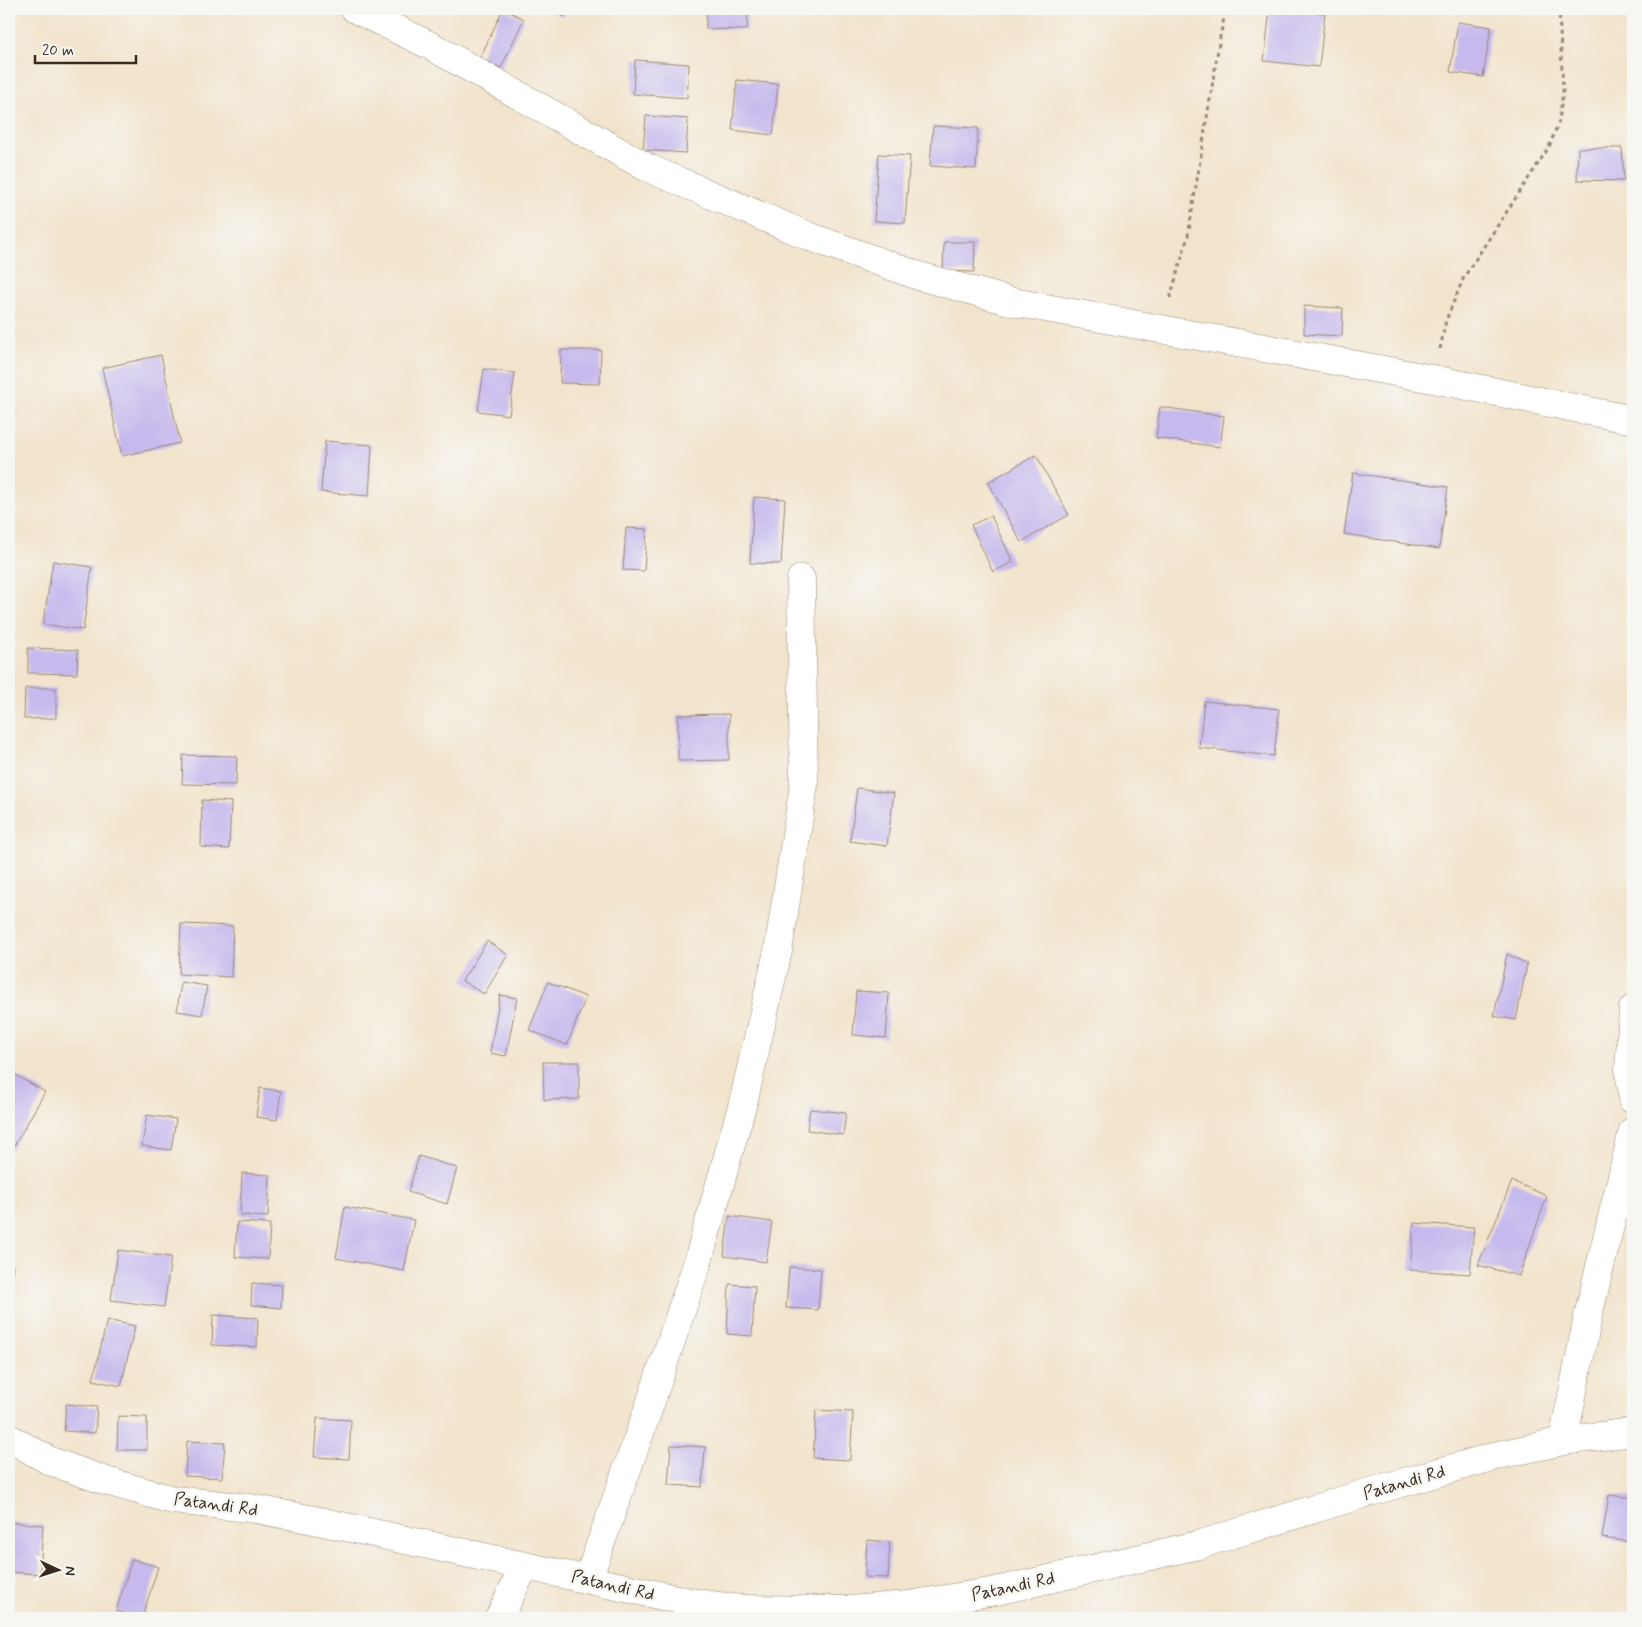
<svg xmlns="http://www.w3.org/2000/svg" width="1642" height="1627" font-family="Mynerve,sans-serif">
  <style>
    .building { fill: #c6b9ed }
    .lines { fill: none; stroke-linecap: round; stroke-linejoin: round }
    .minor-casing { stroke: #968775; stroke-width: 29 }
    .path { stroke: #968775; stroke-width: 3; stroke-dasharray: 4 4; stroke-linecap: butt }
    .minor { stroke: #fff; stroke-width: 28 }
    .labels { text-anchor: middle; stroke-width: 5; stroke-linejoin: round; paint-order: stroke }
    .street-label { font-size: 18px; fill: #3b2a1e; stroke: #f6f6f2 }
  </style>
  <rect width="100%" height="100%" fill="#f6f6f2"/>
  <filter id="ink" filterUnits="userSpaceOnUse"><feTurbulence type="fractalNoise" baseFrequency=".02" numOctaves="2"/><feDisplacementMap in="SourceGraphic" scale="10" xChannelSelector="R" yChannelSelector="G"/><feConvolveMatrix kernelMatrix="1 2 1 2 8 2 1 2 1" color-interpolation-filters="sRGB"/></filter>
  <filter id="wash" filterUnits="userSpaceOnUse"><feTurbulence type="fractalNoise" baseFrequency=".0096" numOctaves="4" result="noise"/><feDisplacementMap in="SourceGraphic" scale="20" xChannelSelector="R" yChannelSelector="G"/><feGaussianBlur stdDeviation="1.12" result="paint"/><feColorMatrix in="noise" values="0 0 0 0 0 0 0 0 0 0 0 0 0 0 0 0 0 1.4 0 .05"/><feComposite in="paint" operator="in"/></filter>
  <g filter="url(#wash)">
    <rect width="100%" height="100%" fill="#f2e4cc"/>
    <g id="blocks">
      <g class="building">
        <polygon points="503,9 524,19 501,68 480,58"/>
        <polygon points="551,9 569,9 563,17"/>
        <polygon points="706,9 748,9 747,30 706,29"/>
        <polygon points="1270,9 1325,13 1319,67 1264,61"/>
        <polygon points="1458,22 1491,27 1483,77 1450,72"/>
        <polygon points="635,60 689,64 687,98 633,94"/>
        <polygon points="737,80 778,84 773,135 732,130"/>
        <polygon points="646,116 688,119 686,153 643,150"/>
        <polygon points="933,126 978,128 976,169 930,166"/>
        <polygon points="1578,148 1622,148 1624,181 1577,180"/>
        <polygon points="879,154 910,156 905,223 874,221"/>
        <polygon points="944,242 975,242 974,272 943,271"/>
        <polygon points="1304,306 1343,308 1342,336 1304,334"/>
        <polygon points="561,350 601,350 600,384 560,383"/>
        <polygon points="161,355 180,443 122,456 102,368"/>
        <polygon points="484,369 515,373 509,415 478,411"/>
        <polygon points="1160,407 1224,416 1220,447 1156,438"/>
        <polygon points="325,441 372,445 369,496 321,492"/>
        <polygon points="1036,455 1069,515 1021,542 988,482"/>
        <polygon points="1353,473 1448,487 1439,549 1344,534"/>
        <polygon points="754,497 785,499 781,564 750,563"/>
        <polygon points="991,516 1013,562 993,572 971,525"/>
        <polygon points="626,528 647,529 644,571 623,570"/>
        <polygon points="53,561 92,567 83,630 43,624"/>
        <polygon points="28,648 78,650 77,674 28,673"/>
        <polygon points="25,688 56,688 56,718 24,719"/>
        <polygon points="1204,701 1279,709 1274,756 1199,748"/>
        <polygon points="729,714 729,760 678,761 678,715"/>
        <polygon points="183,755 237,756 236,785 182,784"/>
        <polygon points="857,788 894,793 887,846 850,841"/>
        <polygon points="202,800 231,802 229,849 201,847"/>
        <polygon points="181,924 233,926 231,977 179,974"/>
        <polygon points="487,941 508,955 484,994 462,981"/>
        <polygon points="1507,954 1527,964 1516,1020 1494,1016"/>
        <polygon points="181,982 207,986 202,1015 177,1011"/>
        <polygon points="548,982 586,997 567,1045 529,1030"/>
        <polygon points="856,991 889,993 886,1038 853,1035"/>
        <polygon points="500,995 517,998 506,1056 490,1053"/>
        <polygon points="543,1062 579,1062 579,1099 544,1100"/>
        <polygon points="14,1074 45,1092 10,1153 9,1082"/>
        <polygon points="260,1088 281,1091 277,1120 256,1117"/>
        <polygon points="810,1109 846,1113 843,1135 807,1130"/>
        <polygon points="147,1115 176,1119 171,1150 142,1146"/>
        <polygon points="419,1156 457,1168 447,1204 408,1192"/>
        <polygon points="242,1173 270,1175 268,1217 240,1215"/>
        <polygon points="1512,1181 1547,1196 1519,1276 1478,1265"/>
        <polygon points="345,1207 414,1220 404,1271 336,1258"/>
        <polygon points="729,1216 772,1222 766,1262 724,1256"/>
        <polygon points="237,1222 270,1224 268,1259 235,1257"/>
        <polygon points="1414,1223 1474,1227 1470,1274 1410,1270"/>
        <polygon points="118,1250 171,1257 164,1307 111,1300"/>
        <polygon points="9,1266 13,1266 10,1292 9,1292"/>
        <polygon points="789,1267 821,1269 818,1310 786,1308"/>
        <polygon points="252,1283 282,1285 281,1308 251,1305"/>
        <polygon points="729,1284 755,1286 752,1336 727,1334"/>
        <polygon points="213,1315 258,1318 257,1347 212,1345"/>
        <polygon points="107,1320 135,1326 121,1386 93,1380"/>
        <polygon points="66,1404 97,1407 95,1433 64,1431"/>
        <polygon points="816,1410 853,1412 850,1460 813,1458"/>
        <polygon points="118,1416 147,1417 147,1450 117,1450"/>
        <polygon points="317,1418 351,1420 349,1459 314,1457"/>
        <polygon points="187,1441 225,1443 222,1478 185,1476"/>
        <polygon points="671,1445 705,1447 702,1487 668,1485"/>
        <polygon points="1609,1495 1633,1498 1632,1542 1602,1538"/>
        <polygon points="9,1522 43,1525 40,1574 9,1572"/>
        <polygon points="867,1540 890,1542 888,1578 865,1577"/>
        <polygon points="132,1559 158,1567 142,1618 116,1611"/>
      </g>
    </g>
  </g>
  <g filter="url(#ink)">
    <use href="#blocks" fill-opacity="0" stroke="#968775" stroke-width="1"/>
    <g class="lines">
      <g class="minor-casing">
        <g id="minor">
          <polyline points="355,9 431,46 648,168 808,236 919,276 1013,302 1433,379 1633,420"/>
          <polyline points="1633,1009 1629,1069 1633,1100"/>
          <polyline points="9,1438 50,1461 106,1481 173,1500 250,1508 314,1520 690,1602 742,1609 850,1610 908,1605 996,1591 1198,1545 1363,1494 1499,1455 1563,1441 1633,1432"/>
          <polyline points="1563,1441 1588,1316 1633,1131"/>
          <polyline points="588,1579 649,1407 698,1261 744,1099 778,951 804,785 801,579"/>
          <polyline points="499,1618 524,1567"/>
        </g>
      </g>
      <g class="path">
        <polyline points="1170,298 1188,236 1220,37 1226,9"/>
        <polyline points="1440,349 1446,320 1464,277 1549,147 1559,121 1563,91 1559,9"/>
      </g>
      <use href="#minor" class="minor"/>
    </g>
  </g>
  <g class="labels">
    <g class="street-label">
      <text transform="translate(1404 1482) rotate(-16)" y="6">Patandi Rd</text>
      <text transform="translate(216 1504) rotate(8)" y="6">Patandi Rd</text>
      <text transform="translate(613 1585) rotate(13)" y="6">Patandi Rd</text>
      <text transform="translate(1013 1586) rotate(-12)" y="6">Patandi Rd</text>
    </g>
  </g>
  <rect width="1642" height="1627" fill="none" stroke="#f6f6f2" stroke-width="30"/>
  <g transform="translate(58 1570) rotate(94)" stroke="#f6f6f2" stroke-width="4" paint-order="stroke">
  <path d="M0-4L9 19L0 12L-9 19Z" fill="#3b2a1e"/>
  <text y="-8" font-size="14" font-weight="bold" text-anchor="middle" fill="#3b2a1e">N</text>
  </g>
  <path d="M35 55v8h101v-8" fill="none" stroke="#3b2a1e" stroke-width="2.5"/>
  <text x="42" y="55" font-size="15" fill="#3b2a1e" stroke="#f6f6f2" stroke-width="4" paint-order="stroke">20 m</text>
</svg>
